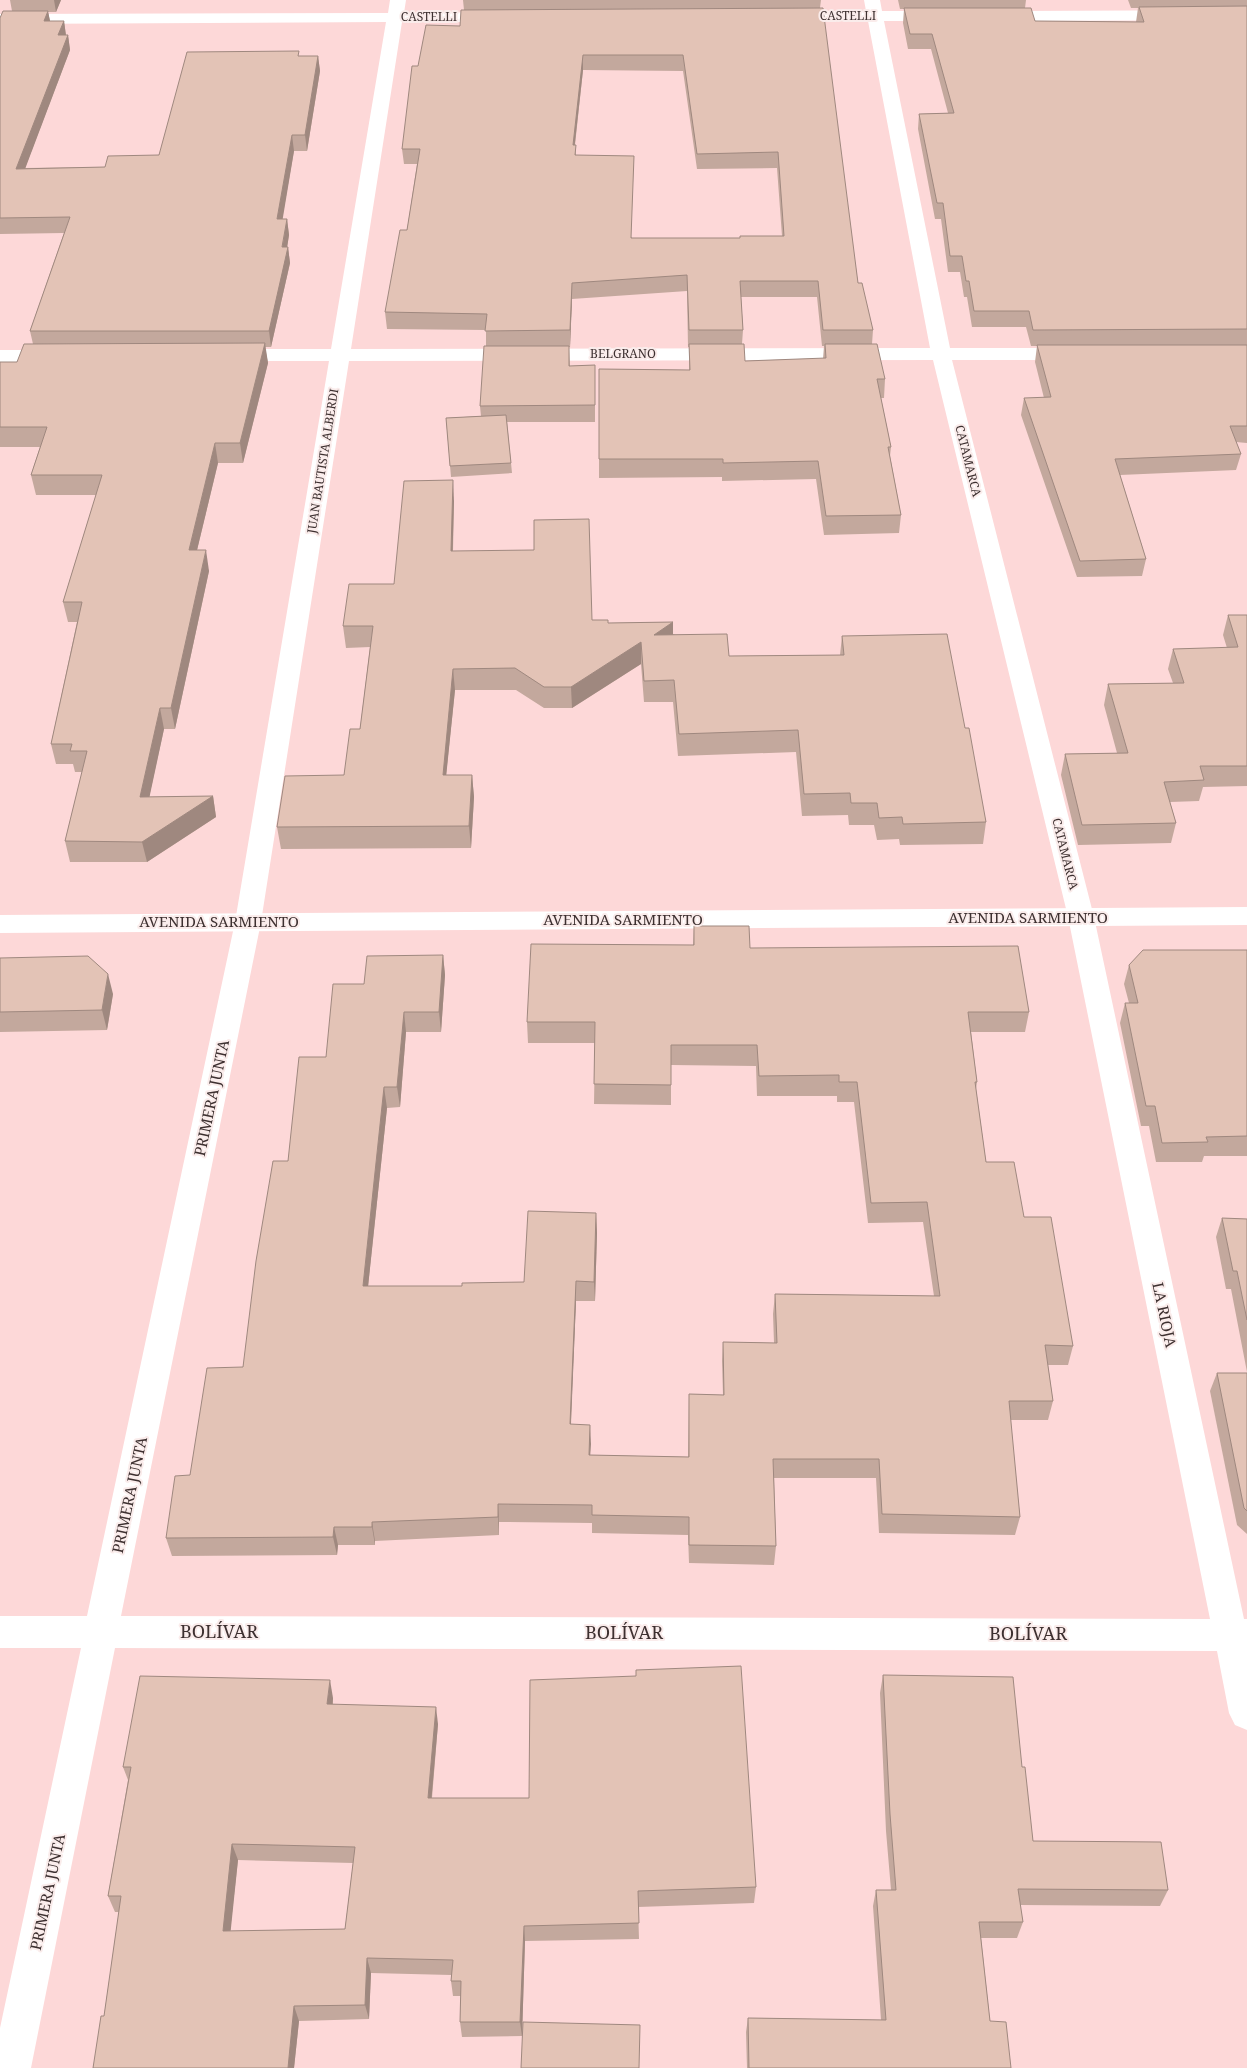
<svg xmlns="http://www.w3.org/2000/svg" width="1247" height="2068" font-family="'Noto Serif',serif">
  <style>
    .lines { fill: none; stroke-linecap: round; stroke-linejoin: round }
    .minor { fill: #fff; fill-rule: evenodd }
    .secondary { fill: #fff; fill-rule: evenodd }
    .wall { fill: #c3a89d; fill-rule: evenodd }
    .shaded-wall { fill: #9f887f }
    .building { fill: #e3c3b6; stroke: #9f887f; fill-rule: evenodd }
    .labels { text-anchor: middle; stroke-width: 4; stroke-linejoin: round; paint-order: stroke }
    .far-street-label { font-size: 12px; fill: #3d3030; stroke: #faeceb }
    .street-label { font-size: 15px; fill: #3d3030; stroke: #faeceb }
    .near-street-label { font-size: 18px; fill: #3d3030; stroke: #faeceb }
  </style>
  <rect width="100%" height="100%" fill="#fdd8d8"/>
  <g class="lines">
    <g class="minor">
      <path d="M390,0H406L404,13L498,12L506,17L498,22H402L351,349L930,348L868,21H786L778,16L786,11H866L864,0H880L882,11H941L949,16L941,21H884L950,348H1073L1080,350L1083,354L1080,358L1073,360H952L1094,917L1244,1619H1247V1730L1235,1725L1229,1713L1217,1651L115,1648L31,2068H0V2028L81,1648H0V1616H87L235,922L329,361H229L222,359L219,355L222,351L229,349H331L386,22L0,24V14L388,13ZM933,360L1068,917L1210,1619L121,1616L261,922L349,361Z"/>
      <polygon points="1247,10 1247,20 996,21 988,16 996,11"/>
      <polygon points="0,350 56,350 63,352 66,356 63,360 56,362 0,362"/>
    </g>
    <polygon class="secondary" points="1247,907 1247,925 0,933 0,915"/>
  </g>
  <g class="wall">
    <polygon points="10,0 61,0 56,12 48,12 50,21 64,21 66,35 68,35 70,50 25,168 105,167 159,155 300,56 318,56 320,71 307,151 294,151 282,219 287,219 289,235 287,247 288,247 290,263 271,347 265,347 268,363 243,463 218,463 197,550 209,571 175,729 164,729 149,797 213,796 216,817 147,862 70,862 65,841 82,772 75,772 73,764 56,764 51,744 77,622 68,622 63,602 96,495 36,495 31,475 40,447 0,447 0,362 17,362 33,344 30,331 64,233 0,234 0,18 12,11"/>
    <path d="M463,0H821L820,8L858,283L873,330L872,344L885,379L884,398H881L891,447L890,456L901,515L899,533L824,535L816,479L722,481V477L599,478V369L689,370V347H688L687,291L572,299L570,347H569L570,366L595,365V422H507L512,473L451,477L446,418L481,416L480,406L486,346V330L387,329L385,312L407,230L417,164H404L402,149L418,66L460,26L464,10ZM583,70L683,71L697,169L777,168L782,236L740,238H632L576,155L575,145ZM741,297H817L822,346H824L823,359L745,361L742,344L743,330Z"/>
    <polygon points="898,0 1026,0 1025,8 1035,21 1136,22 1138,8 1131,8 1128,0 1247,0 1247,443 1236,442 1241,454 1236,470 1120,475 1146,559 1142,576 1077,577 1021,415 1024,398 1044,398 1035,362 1037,346 1031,346 1026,327 972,327 967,297 964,297 960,272 948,272 941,219 935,219 918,129 919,114 948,113 931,49 908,49 903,23 904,9 900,9"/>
    <polygon points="454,501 453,551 592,620 608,623 673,622 673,634 729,656 840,655 842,636 965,728 986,822 983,844 900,845 899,839 877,840 874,825 849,825 848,815 802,816 796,752 678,756 673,702 644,702 641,664 572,708 544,708 516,690 455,690 446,775 472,775 474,797 471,848 281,849 277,827 344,775 360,729 370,647 346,648 343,626 394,584"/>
    <polygon points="1228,615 1247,615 1247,786 1203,787 1199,801 1170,802 1176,823 1171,843 1078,845 1061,775 1065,754 1117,753 1104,705 1108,684 1173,683 1168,669 1173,649 1227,648 1223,635"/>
    <polygon points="694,926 750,948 1029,1012 1025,1032 971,1032 977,1082 976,1089 986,1162 1024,1217 1073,1346 1068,1365 1048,1365 1053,1401 1048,1420 1010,1420 1020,1517 1015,1535 879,1533 876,1478 774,1478 776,1546 774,1565 689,1563 688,1535 592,1533 592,1523 499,1522 499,1535 375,1541 375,1545 338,1545 337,1555 172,1556 166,1538 190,1475 243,1367 288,1161 326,1057 364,984 443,955 445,975 441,1032 406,1032 400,1107 387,1108 368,1286 462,1286 524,1282 596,1213 597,1233 595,1301 576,1301 571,1425 590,1425 590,1455 688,1457 689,1394 723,1395 722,1361 723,1342 774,1343 773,1314 775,1294 934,1296 923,1222 868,1223 854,1102 837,1102 837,1096 757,1096 756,1066 671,1065 671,1105 594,1104 595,1043 528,1043 527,1022 693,945"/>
    <polygon points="1247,950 1247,1156 1204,1156 1202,1162 1156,1162 1149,1126 1141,1126 1120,1023 1125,1003 1129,1003 1124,984 1129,965"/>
    <polygon points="0,958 113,994 107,1030 0,1032"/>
    <polygon points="1222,1218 1247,1219 1247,1372 1231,1289 1226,1289 1216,1237"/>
    <polygon points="1217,1373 1247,1373 1247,1534 1237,1525 1210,1391"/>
    <polygon points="883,1675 1022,1767 1033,1841 1168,1890 1160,1906 1020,1905 1023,1922 1017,1938 981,1938 990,2021 1011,2068 747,2068 746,2032 748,2018 881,2020 873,1906 876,1890 891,1890 886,1831 880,1693"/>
    <path d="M333,1698V1704L438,1724L432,1798L756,1887L754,1903L638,1907L639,1939L525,1941L522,2036L462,2037L460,2022L461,1996H453L451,1981V1975L371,1973L369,2019L299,2021L294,2068H93L104,2016L119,1912H115L108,1896L128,1780L123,1767ZM238,1860L353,1863L345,1929L230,1931Z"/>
  </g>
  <g class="shaded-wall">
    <polygon points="54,0 61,0 56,12"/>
    <polygon points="48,11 51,26 44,21"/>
    <polygon points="64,21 66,36 58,35"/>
    <polygon points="68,35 70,50 19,185 16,169"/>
    <polygon points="583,55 583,70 573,160 573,145"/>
    <polygon points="318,56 320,71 307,151 305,135"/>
    <polygon points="292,135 294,151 280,235 277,219"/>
    <polygon points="287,219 289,235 285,261 288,247 290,263 271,347 269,331"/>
    <polygon points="572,283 572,299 570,347 570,330"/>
    <polygon points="265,343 268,363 243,463 240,443"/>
    <polygon points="215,443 218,463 192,571 189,550"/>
    <polygon points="453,480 454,501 452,572 451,551"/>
    <polygon points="206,550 209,571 175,729 171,708"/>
    <polygon points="673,622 673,644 654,635"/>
    <polygon points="641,642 641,664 572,708 571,687"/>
    <polygon points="453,669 455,690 444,797 443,775"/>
    <polygon points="160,708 164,729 145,818 140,797"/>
    <polygon points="472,775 474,797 471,848 469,826"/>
    <polygon points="213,796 216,817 147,862 142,842"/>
    <polygon points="443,955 445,975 441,1032 439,1012"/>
    <polygon points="108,974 113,994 107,1030 102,1010"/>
    <polygon points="404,1012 406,1032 400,1107 397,1087"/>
    <polygon points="384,1087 387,1108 366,1306 363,1286"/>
    <polygon points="596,1213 597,1233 595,1301 594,1282"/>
    <polygon points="576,1281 576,1301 570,1443 570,1424"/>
    <polygon points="590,1425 591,1444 589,1474 589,1455"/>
    <polygon points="498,1504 499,1522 499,1535 498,1517"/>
    <polygon points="372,1522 375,1541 375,1545 372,1527"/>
    <polygon points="334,1527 338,1545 337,1555 333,1537"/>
    <polygon points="330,1680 333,1698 331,1721 327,1704"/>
    <polygon points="436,1707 438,1724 430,1815 428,1798"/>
    <polygon points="232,1844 238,1860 229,1947 223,1931"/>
    <polygon points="524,1926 525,1941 522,2036 520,2022"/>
    <polygon points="367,1958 371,1973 369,2019 365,2005"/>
    <polygon points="294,2006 299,2021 294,2068 288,2068"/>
  </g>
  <g class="building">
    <polygon points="1247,6 1247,329 1033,330 1029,311 974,311 969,281 966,281 962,256 950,256 943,203 937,203 919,114 954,113 932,34 910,34 904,8 1031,8 1035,21 1144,22 1139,7"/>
    <path d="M823,8L858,283H862L873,330H823L818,281H740L743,330H689L687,275L572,283L570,330L485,331L487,314L385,312L400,230H407L420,149H402L412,66H418L426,25L460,26L461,10ZM583,55H683L697,154L778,152L784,236H740V238H631L634,156L575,155L576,145H573Z"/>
    <polygon points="3,11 48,11 44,21 64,21 58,35 68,35 16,169 105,167 108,156 159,155 187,52 299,51 298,56 318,56 305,135 292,135 277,219 287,219 282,247 288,247 269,331 30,331 70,217 0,218 0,18"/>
    <polygon points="265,343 240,443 215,443 189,550 206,550 171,708 160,708 140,797 213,796 142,842 65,841 87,751 70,751 72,744 51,744 82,602 63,602 102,475 31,475 47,427 0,427 0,362 17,362 24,344"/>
    <polygon points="689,344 744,344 745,361 826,358 825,344 877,344 885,379 877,379 891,447 888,447 901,515 826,516 818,461 723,463 723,459 599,459 599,369 690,370"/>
    <polygon points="1037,345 1247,345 1247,426 1230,426 1241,454 1115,459 1146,559 1080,561 1024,398 1051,397"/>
    <polygon points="484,346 569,346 569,366 595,365 595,405 480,406"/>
    <polygon points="506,415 511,463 450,466 446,418"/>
    <polygon points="453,480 451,551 534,550 534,520 589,519 592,620 608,620 608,623 673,622 654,635 727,634 729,656 844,655 842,636 947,634 965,728 969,728 986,822 903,824 902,817 879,818 877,803 851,803 850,793 804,794 798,730 679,734 674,680 644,681 641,642 571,687 544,687 515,668 453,669 443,775 472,775 469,826 277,827 285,776 344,775 350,729 360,729 373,626 343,626 349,584 394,584 404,481"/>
    <polygon points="1228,615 1247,615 1247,766 1200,766 1204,780 1164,782 1176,823 1082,825 1065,754 1128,753 1108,684 1184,683 1173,649 1238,647"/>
    <polygon points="694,926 749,926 750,948 1018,946 1029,1012 968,1012 977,1082 975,1082 986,1162 1014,1162 1024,1217 1051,1217 1073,1346 1045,1345 1053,1401 1009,1401 1020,1517 882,1514 879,1459 773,1459 776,1546 689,1545 689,1517 592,1515 592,1505 498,1504 498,1517 372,1522 372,1527 334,1527 333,1537 166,1538 175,1476 190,1475 207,1368 243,1367 256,1261 273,1161 288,1161 299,1057 326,1057 333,984 364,984 367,956 443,955 439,1012 404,1012 397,1087 384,1087 363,1286 462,1286 462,1283 524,1282 528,1211 596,1213 594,1282 576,1281 570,1424 590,1425 589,1455 689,1457 689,1394 724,1395 723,1342 777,1343 775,1294 940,1296 927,1202 871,1203 857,1082 839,1082 839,1075 759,1076 757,1045 671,1045 671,1085 594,1084 595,1022 527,1022 531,944 694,945"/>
    <polygon points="1143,950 1247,950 1247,1136 1206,1137 1208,1142 1162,1143 1155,1106 1146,1106 1125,1003 1138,1003 1129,965"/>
    <polygon points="88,956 108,974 102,1010 0,1012 0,958"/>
    <polygon points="1222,1218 1247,1219 1247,1320 1237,1271 1233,1271"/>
    <polygon points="1217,1373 1247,1373 1247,1511 1244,1508"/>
    <path d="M741,1666L756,1887L638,1891L639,1923L524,1926L520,2022H460L461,1981H451L453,1960L367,1958L365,2005L294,2006L288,2068H93L101,2016H104L121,1896H108L131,1767H123L140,1676L330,1680L327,1704L436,1707L428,1798H529L530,1680L636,1676V1670ZM232,1844L355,1847L345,1929L223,1931Z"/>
    <polygon points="883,1675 1013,1677 1022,1767 1025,1767 1033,1841 1161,1842 1168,1890 1018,1889 1023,1922 979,1922 990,2021 1006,2022 1011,2068 749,2068 748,2018 886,2020 876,1890 896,1890 890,1814"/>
    <polygon points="523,2022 640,2025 639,2068 521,2068"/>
  </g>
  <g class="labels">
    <g class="far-street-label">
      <text x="848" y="20">CASTELLI</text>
      <text x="429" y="21">CASTELLI</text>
      <text x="623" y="358">BELGRANO</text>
      <text transform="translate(323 461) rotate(-81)" y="4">JUAN BAUTISTA ALBERDI</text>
      <text transform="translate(968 461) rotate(76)" y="4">CATAMARCA</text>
      <text transform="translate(1065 854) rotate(76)" y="4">CATAMARCA</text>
    </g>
    <g class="street-label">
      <text x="1028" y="923">AVENIDA SARMIENTO</text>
      <text x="623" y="925">AVENIDA SARMIENTO</text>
      <text x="219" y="927">AVENIDA SARMIENTO</text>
      <text transform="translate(212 1098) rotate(-78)" y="5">PRIMERA JUNTA</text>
      <text transform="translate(1164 1315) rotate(78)" y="5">LA RIOJA</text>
      <text transform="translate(130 1495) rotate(-78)" y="5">PRIMERA JUNTA</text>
      <text transform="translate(48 1892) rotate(-78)" y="5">PRIMERA JUNTA</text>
    </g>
    <g class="near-street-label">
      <text x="219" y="1638">BOLÍVAR</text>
      <text x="624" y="1639">BOLÍVAR</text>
      <text x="1028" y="1640">BOLÍVAR</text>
    </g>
  </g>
</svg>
